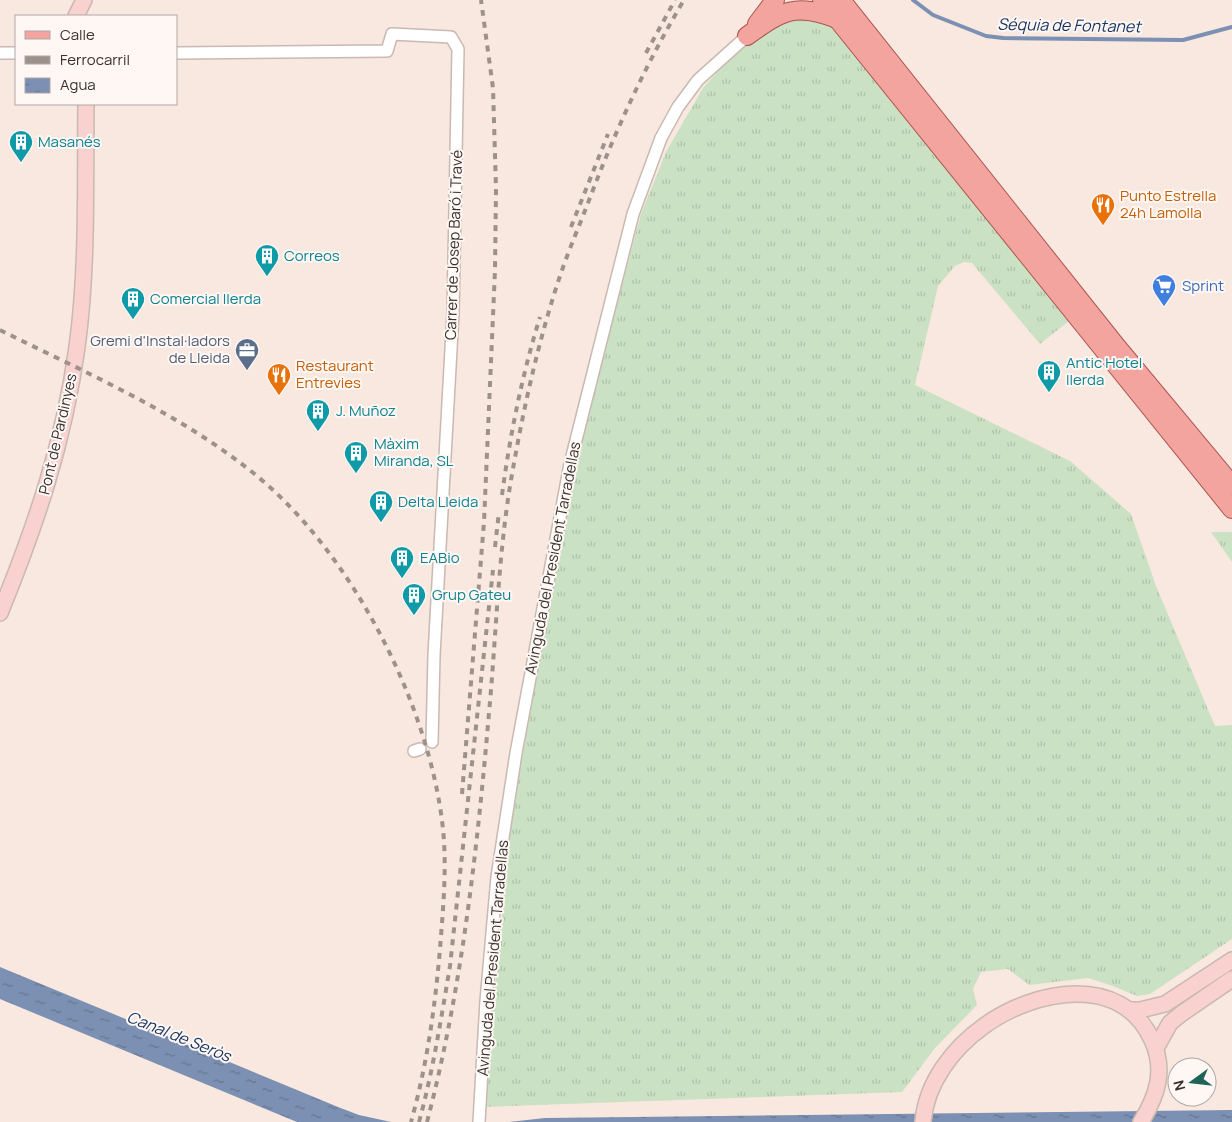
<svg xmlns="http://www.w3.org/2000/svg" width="1232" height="1122" font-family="Manrope,sans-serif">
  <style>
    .grass { fill: url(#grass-tufts) }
    .water { fill: url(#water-ripples) }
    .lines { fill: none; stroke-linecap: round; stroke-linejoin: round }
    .stream { stroke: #7b90b2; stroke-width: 4 }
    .street-casing { stroke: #c9b9b1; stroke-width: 14 }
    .secondary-casing { stroke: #c9b9b1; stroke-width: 18 }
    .primary-casing { stroke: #ac544e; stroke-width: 20 }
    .street { stroke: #fff; stroke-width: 11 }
    .secondary { stroke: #f9d1cf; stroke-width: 15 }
    .primary { stroke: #f3a49f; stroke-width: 18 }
    .rail { stroke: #9d928b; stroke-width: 4; stroke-dasharray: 6 6; stroke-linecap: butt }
    .labels { text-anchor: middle; stroke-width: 4; stroke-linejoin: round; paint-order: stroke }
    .culture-label { font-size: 15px; fill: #0d838f; stroke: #fef7f4; text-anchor: start }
    .food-label { font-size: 15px; fill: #c56008; stroke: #fef7f4; text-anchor: start }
    .street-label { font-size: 15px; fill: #38322f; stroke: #fef7f4 }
    .shop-label { font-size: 15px; fill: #366cbe; stroke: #fef7f4; text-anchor: start }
    .service-label { font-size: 15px; fill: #4e5e75; stroke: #fef7f4; text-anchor: end }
    .water-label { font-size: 16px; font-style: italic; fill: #17335f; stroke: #fef7f4 }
  </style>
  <defs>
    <pattern id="grass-tufts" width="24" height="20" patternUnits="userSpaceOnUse" patternTransform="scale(1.25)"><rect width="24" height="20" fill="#cbe1c3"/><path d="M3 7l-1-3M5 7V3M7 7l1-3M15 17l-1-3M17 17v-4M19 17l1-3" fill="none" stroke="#afc2a8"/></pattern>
    <pattern id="water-ripples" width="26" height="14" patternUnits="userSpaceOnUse" patternTransform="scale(1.25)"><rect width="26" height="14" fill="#7b90b2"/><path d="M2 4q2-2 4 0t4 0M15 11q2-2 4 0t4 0" fill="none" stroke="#667691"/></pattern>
  </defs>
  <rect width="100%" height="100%" fill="#f8e8df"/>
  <g class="grass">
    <polygon points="787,15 824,19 835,29 1069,321 1040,344 972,263 964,262 955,266 938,286 915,385 1070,461 1131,514 1156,586 1215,726 1232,725 1232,939 1150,994 1137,996 1113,986 1088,978 1029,985 1008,969 981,972 973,989 977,1005 935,1048 902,1092 483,1107 513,804 525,722 575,459 641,214 666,152 703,88 752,34"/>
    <polygon points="1211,532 1232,532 1232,562"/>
  </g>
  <g class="water">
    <polygon points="0,967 338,1107 359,1115 391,1122 297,1122 0,999"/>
    <polygon points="1232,1110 1232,1122 509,1122 545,1118"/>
  </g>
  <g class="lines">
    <polyline class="stream" points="913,0 933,15 986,36 1003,38 1183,40 1232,27"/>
    <g class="street-casing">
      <g id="street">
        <polyline points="0,53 16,53"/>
        <polyline points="176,53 387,51 392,34 451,37 458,49 453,313 434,655 432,742"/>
        <polyline points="414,751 420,749"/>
        <polyline points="479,1122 486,1001 497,877 516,753 570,464 633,214 661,138 678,107 698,80 747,36"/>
      </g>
    </g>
    <g class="secondary-casing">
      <g id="secondary">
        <polyline points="76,16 84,0"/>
        <path d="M0,613C36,525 64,442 77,347C88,267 85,185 86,104"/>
        <polyline points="1129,1010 1140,1010 1165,1004 1232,960"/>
        <polyline points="1156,1048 1170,1023 1181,1014 1232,979"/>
        <path d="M923,1122C926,1083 953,1048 984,1026C1033,990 1121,972 1152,1040C1166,1070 1157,1096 1141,1122"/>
      </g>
    </g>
    <g class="primary-casing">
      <g id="primary">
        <polyline points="822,0 1232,509"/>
        <polyline points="841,0 1117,347 1232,485"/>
        <polyline points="757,24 775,0"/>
        <path d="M747,36C782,11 795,2 837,19"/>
      </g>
    </g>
    <use href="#street" class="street"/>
    <use href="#secondary" class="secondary"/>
    <use href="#primary" class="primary"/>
    <g class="rail">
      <polyline points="646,53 675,0"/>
      <polyline points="571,227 608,134"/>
      <path d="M0,330C88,374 180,413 257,476C353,555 430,706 443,829C447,869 443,909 440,949C435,1007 427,1065 411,1122"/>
      <path d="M502,495C510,435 522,375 540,317"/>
      <polyline points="495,547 499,512"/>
      <polyline points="462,794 484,522 495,270 496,189 493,88 481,0"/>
      <path d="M419,1122C433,1071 441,1019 450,966L493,570"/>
      <path d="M427,1122C462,988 477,851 489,713C496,637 498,561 510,486C522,415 537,345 560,276C569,249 581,222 591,195C617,127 647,62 684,0"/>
    </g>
  </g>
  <defs>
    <g id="building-pin" transform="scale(1.25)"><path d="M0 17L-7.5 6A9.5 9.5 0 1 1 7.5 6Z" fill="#0f9aa8" stroke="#fef7f4"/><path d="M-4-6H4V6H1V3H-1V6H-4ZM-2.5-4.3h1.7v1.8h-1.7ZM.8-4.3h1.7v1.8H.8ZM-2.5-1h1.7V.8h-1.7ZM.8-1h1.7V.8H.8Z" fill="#fff"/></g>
    <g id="restaurant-pin" transform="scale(1.25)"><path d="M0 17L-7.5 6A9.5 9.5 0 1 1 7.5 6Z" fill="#e8710a" stroke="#fef7f4"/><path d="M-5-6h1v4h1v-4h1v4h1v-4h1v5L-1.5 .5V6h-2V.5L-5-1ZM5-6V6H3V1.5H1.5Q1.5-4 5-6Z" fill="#fff"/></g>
    <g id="supermarket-pin" transform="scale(1.25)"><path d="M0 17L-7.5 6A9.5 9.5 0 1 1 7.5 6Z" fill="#3f7fe0" stroke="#fef7f4"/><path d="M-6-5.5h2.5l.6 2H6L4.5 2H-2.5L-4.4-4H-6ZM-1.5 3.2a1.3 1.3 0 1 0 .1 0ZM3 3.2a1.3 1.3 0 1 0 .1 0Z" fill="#fff"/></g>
    <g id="office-pin" transform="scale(1.25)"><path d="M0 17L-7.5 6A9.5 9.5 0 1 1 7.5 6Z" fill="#5c6f8a" stroke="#fef7f4"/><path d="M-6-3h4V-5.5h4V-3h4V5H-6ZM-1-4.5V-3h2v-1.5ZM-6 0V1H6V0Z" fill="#fff"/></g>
  </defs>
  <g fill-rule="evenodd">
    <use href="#building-pin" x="21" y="142"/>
    <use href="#restaurant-pin" x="1103" y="205"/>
    <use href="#building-pin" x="267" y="256"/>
    <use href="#supermarket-pin" x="1164" y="286"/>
    <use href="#building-pin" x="133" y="299"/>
    <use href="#office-pin" x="247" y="350"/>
    <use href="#building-pin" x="1049" y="372"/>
    <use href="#restaurant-pin" x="279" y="375"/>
    <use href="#building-pin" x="318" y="411"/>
    <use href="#building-pin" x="356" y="453"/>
    <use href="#building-pin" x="381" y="502"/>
    <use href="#building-pin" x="402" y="558"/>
    <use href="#building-pin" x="414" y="595"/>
  </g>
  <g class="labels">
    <g class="culture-label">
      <text x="38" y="147">Masanés</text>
      <text x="284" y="261">Correos</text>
      <text x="150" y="304">Comercial Ilerda</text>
      <text x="1066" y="368">Antic Hotel<tspan x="1066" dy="17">Ilerda</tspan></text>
      <text x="336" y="416">J. Muñoz</text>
      <text x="374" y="449">Màxim<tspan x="374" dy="17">Miranda, SL</tspan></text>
      <text x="398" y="507">Delta Lleida</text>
      <text x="420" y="563">EABio</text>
      <text x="432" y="600">Grup Gateu</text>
    </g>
    <g class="food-label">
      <text x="1120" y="201">Punto Estrella<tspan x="1120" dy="17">24h Lamolla</tspan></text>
      <text x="296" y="371">Restaurant<tspan x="296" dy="17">Entrevies</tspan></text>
    </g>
    <g class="street-label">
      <text transform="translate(454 245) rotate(-88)" y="5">Carrer de Josep Baró i Travé</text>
      <text transform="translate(58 434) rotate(-77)" y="5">Pont de Pardinyes</text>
      <text transform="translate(553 558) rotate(-79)" y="5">Avinguda del President Tarradellas</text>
      <text transform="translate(493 958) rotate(-85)" y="5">Avinguda del President Tarradellas</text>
    </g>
    <g class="shop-label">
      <text x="1182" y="291">Sprint</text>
    </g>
    <g class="service-label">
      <text x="230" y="346">Gremi d'Instal·ladors<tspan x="230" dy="17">de Lleida</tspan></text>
    </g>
    <g class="water-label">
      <text transform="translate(1069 25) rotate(1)" y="6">Séquia de Fontanet</text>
      <text transform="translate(179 1036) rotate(22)" y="6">Canal de Seròs</text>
    </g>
  </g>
  <rect x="15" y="15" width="162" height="90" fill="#fef7f4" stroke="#afa8a5"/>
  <rect x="25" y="31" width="25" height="8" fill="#f3a49f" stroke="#afa8a5"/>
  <text x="60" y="40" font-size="15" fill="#38322f">Calle</text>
  <rect x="25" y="56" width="25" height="8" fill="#9d928b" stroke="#afa8a5"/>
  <text x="60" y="65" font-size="15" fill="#38322f">Ferrocarril</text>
  <rect x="25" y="78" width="25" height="15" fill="url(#water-ripples)" stroke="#afa8a5"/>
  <text x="60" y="90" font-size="15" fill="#38322f">Agua</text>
  <g transform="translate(1192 1082) rotate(255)"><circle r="24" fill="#fef7f4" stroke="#afa8a5"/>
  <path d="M0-4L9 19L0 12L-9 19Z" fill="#1f6457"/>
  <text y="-8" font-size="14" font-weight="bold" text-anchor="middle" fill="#38322f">N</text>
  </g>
</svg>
